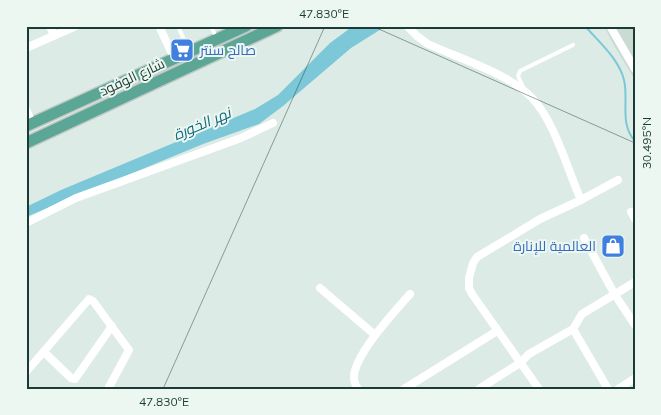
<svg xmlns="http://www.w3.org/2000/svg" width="661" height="415" font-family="Mulish,Cairo,sans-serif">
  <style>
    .built { fill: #cadbd4 }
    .water { fill: #7cc7d8 }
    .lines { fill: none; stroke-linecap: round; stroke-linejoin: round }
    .stream { stroke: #7cc7d8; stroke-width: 2 }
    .primary-casing { stroke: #bfc8c6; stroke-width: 14 }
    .lane { stroke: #fff; stroke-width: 4 }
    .street { stroke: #fff; stroke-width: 8 }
    .primary { stroke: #5ba695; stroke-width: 11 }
    .ticks { fill: none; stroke: #1c3b34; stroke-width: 1; stroke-opacity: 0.45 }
    .labels { text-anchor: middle; stroke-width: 4; stroke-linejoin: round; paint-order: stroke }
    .shop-label { font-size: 14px; fill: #366cbe; stroke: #edf7f2; text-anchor: start }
    .street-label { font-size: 14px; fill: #1c3b34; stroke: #edf7f2 }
    .water-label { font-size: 15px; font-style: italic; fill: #10687d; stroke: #edf7f2 }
    .neatline { fill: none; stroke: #1c3b34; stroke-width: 2 }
    .ticks-label { font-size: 12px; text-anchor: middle; fill: #1c3b34 }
  </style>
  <rect width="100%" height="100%" fill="#dcebe5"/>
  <polygon class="built" points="604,26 635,26 635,80 612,42"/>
  <polygon class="water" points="353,26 386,26 351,48 283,106 259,124 203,144 26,217 26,207 61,190 255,109 278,95 330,43"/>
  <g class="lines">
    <path class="stream" d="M585,26C599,42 619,59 624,80C629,99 619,124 635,141"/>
    <g class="primary-casing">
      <g id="primary">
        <polyline points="26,126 246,26"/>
        <polyline points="26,143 277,26"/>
      </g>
    </g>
    <g class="lane">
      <polyline points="178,26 188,49"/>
      <polyline points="211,26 216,37"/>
      <polyline points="524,89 518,76 520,71 573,45"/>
    </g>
    <g class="street">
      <polyline points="50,26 54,36"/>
      <polyline points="159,26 174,58"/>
      <path d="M407,26L417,36L428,44C458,58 510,74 532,98C554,120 568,171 581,200"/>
      <polyline points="610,26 635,69"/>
      <polyline points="26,48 76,26"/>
      <polyline points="26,109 32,123"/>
      <polyline points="631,212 635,219"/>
      <polyline points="26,223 76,198 241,138 273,123"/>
      <polyline points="584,238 615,295 635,325"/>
      <polyline points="320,288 375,335"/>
      <polyline points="573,329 608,389"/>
      <polyline points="44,352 71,378 75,379 112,326"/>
      <polyline points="26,372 89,299 93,301 129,350 108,389"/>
      <path d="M358,389C356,386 354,382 354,378C353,356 395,311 410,294"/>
      <polyline points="404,389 497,331"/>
      <polyline points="479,389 520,363 529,354 573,329 582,314 635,282"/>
      <polyline points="539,389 472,294 469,288 469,278 473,263 477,257 540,219 581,200 618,180"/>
      <polyline points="618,389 635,378"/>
    </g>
    <use href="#primary" class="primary"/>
  </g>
  <path class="ticks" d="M372,26L635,143M163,389L325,26"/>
  <defs>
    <g id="supermarket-square" transform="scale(1.25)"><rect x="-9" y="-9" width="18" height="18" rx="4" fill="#3f7fe0" stroke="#edf7f2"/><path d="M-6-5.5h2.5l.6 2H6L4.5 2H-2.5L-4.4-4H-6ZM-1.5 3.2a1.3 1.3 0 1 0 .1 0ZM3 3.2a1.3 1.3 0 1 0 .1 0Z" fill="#fff"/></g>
    <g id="shop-square" transform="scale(1.25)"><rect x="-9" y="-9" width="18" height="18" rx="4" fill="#3f7fe0" stroke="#edf7f2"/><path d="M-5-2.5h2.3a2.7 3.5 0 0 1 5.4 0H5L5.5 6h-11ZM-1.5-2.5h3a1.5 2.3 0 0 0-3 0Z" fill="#fff"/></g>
  </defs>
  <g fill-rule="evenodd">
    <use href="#supermarket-square" x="182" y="50"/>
    <use href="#shop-square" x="613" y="246"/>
  </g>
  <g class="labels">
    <g class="shop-label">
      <text x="200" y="55">صالح سنتر</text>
      <text x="596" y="251" text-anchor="end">العالمية للإنارة</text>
    </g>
    <g class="street-label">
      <text transform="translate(132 77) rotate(-25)" y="5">شارع الوفود</text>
    </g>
    <g class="water-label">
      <text transform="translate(202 124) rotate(-23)" y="5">نهر الخورة</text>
    </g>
  </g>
  <rect width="661" height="415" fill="none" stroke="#edf7f2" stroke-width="55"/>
  <rect x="28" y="28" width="606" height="360" class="neatline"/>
  <g class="ticks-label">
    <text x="324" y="18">47.830°E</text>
    <text transform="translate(647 143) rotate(-90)" y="4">30.495°N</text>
    <text x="164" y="406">47.830°E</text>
  </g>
</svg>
